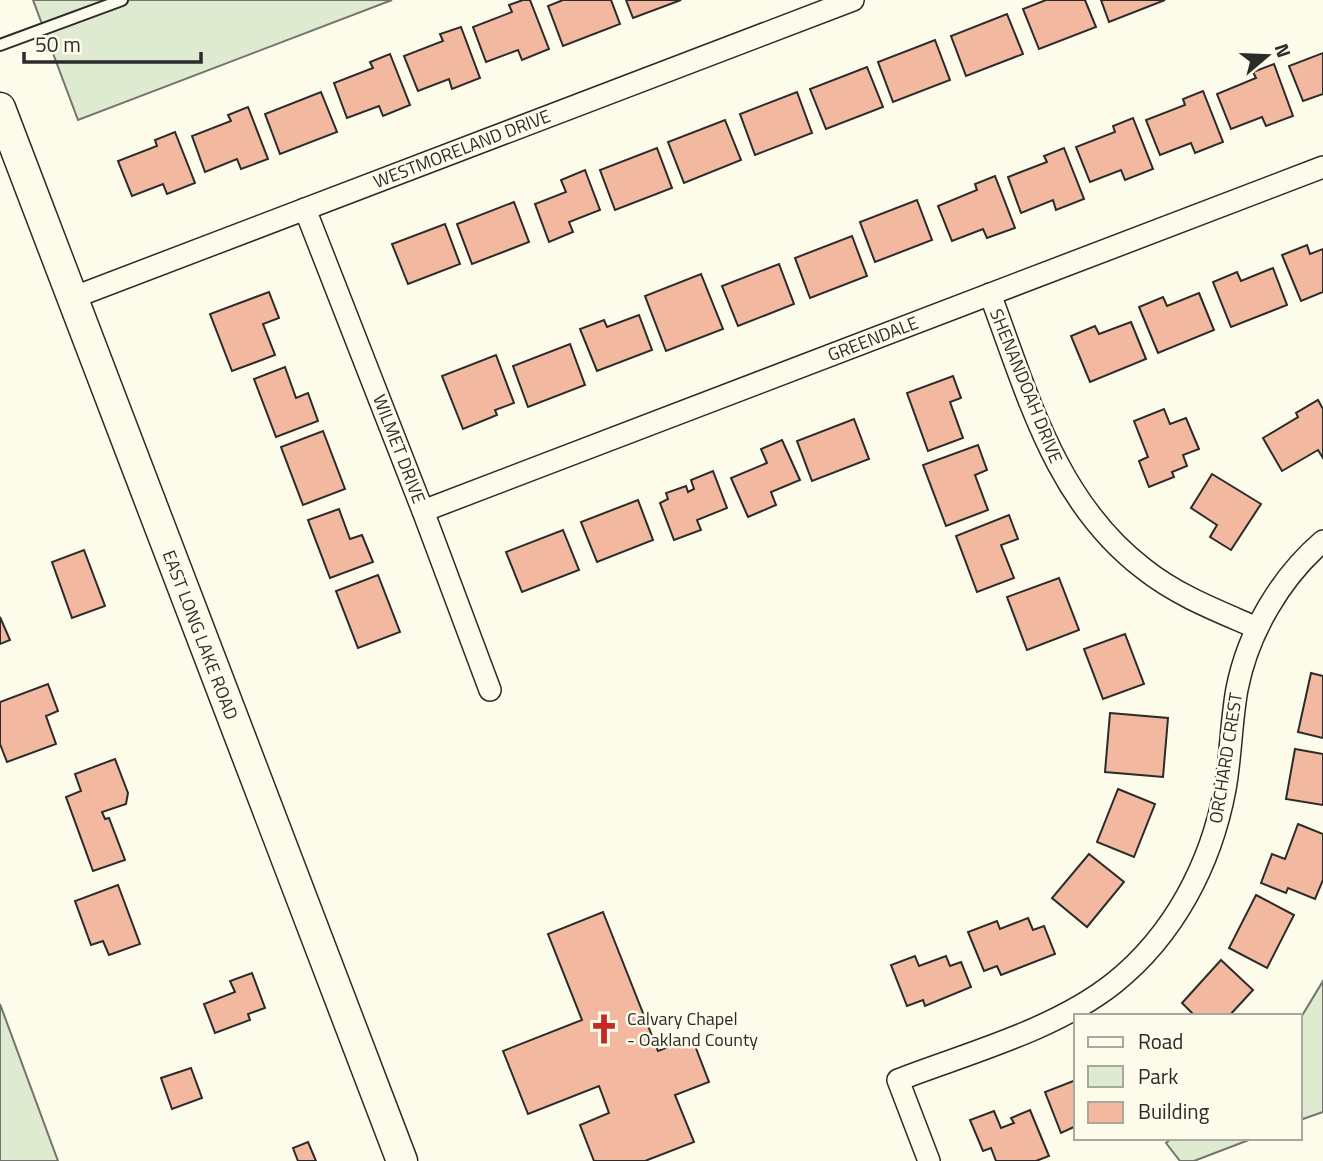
<svg xmlns="http://www.w3.org/2000/svg" width="1323" height="1161" font-family="'Titillium Web',sans-serif">
  <style>
    .green { fill: #deebd1; stroke: #74746e; stroke-width: 2 }
    .building { fill: #f2b8a0; stroke: #2b2b2b; stroke-width: 2 }
    .lines { fill: none; stroke-linecap: round; stroke-linejoin: round }
    .service-casing { stroke: #2b2b2b; stroke-width: 14 }
    .minor-casing { stroke: #2b2b2b; stroke-width: 24 }
    .secondary-casing { stroke: #2b2b2b; stroke-width: 33 }
    .service { stroke: #fdfbea; stroke-width: 10 }
    .minor { stroke: #fdfbea; stroke-width: 21 }
    .secondary { stroke: #fdfbea; stroke-width: 30 }
    .labels { text-anchor: middle; stroke-width: 5; stroke-linejoin: round; paint-order: stroke }
    .street-label { font-size: 18px; fill: #2b2b2b; stroke: #fdfbea }
    .poi-label { font-size: 18px; fill: #2b2b2b; stroke: #fdfbea; text-anchor: start }
  </style>
  <rect width="100%" height="100%" fill="#fdfbea"/>
  <g class="green">
    <polygon points="33,0 392,0 78,120"/>
    <polygon points="1323,981 1323,1112 1300,1120 1300,1019"/>
    <polygon points="0,1004 58,1161 0,1161"/>
    <polygon points="1172,1138 1254,1138 1194,1161 1180,1161 1166,1143"/>
  </g>
  <g class="building">
    <polygon points="523,0 530,0 549,49 522,60 518,50 486,62 473,27 512,12 509,5"/>
    <polygon points="563,0 611,0 620,24 563,46 548,6"/>
    <polygon points="626,0 681,0 633,18"/>
    <polygon points="1046,0 1085,0 1096,27 1039,49 1023,9"/>
    <polygon points="1101,0 1165,0 1109,22"/>
    <polygon points="1007,14 1023,54 966,76 951,36"/>
    <polygon points="461,27 480,78 452,89 449,79 418,91 404,56 443,41 440,34"/>
    <polygon points="935,40 950,80 893,102 878,62"/>
    <polygon points="1323,53 1323,94 1303,101 1289,66"/>
    <polygon points="390,54 410,105 383,116 379,106 347,118 334,83 373,68 370,62"/>
    <polygon points="1274,64 1293,116 1266,126 1262,117 1231,129 1217,94 1256,78 1253,72"/>
    <polygon points="867,67 883,107 826,129 810,89"/>
    <polygon points="1203,91 1223,142 1195,153 1191,143 1160,155 1146,120 1185,105 1183,99"/>
    <polygon points="321,92 337,132 280,154 265,114"/>
    <polygon points="797,92 812,133 755,155 740,114"/>
    <polygon points="248,107 268,159 241,169 237,159 205,172 192,136 231,121 228,115"/>
    <polygon points="1133,118 1153,169 1125,180 1121,170 1090,182 1076,147 1115,132 1113,126"/>
    <polygon points="725,120 741,160 684,183 668,142"/>
    <polygon points="175,132 195,183 167,194 163,184 132,196 118,161 157,146 155,140"/>
    <polygon points="657,148 672,188 615,210 600,170"/>
    <polygon points="1064,148 1084,199 1056,210 1053,200 1021,213 1008,177 1047,162 1044,156"/>
    <polygon points="585,170 600,210 569,222 573,232 549,242 535,204 566,192 561,180"/>
    <polygon points="995,176 1015,228 987,238 983,229 952,241 938,206 977,190 975,184"/>
    <polygon points="917,200 932,240 875,262 860,222"/>
    <polygon points="514,202 529,242 472,264 457,224"/>
    <polygon points="445,224 460,264 408,284 392,244"/>
    <polygon points="852,236 867,276 810,298 795,258"/>
    <polygon points="1307,245 1310,254 1323,249 1323,292 1301,301 1282,255"/>
    <polygon points="779,264 794,304 738,326 722,286"/>
    <polygon points="1273,268 1287,305 1231,327 1213,282 1237,272 1241,281"/>
    <polygon points="701,274 723,329 666,351 645,296"/>
    <polygon points="269,292 279,318 263,324 275,355 232,371 210,314"/>
    <polygon points="1199,293 1214,330 1158,353 1139,307 1163,297 1167,306"/>
    <polygon points="639,315 652,350 597,371 580,329 604,320 607,327"/>
    <polygon points="1131,322 1146,359 1090,382 1071,336 1095,326 1099,334"/>
    <polygon points="570,344 585,385 528,407 513,366"/>
    <polygon points="496,355 514,403 495,410 497,415 463,429 442,376"/>
    <polygon points="285,367 296,398 308,393 318,421 276,437 254,379"/>
    <polygon points="953,376 961,398 950,402 963,438 928,451 907,393"/>
    <polygon points="1318,400 1323,409 1323,458 1318,450 1282,471 1263,438 1298,417 1296,413"/>
    <polygon points="1164,409 1170,424 1186,418 1199,449 1183,455 1187,466 1172,472 1174,477 1149,487 1139,461 1148,457 1134,421"/>
    <polygon points="854,419 869,459 812,481 797,441"/>
    <polygon points="323,431 345,489 303,505 281,447"/>
    <polygon points="782,440 800,480 771,492 776,505 748,517 731,478 767,463 761,449"/>
    <polygon points="978,445 987,470 975,475 988,510 946,526 923,465"/>
    <polygon points="713,471 727,508 697,520 701,530 674,540 660,503 668,499 666,493 686,486 688,492 694,489 691,480"/>
    <polygon points="1212,474 1261,504 1231,550 1210,537 1217,525 1191,508"/>
    <polygon points="638,500 653,540 597,562 581,522"/>
    <polygon points="339,509 350,539 362,535 373,562 330,578 308,520"/>
    <polygon points="1009,515 1018,539 1001,545 1014,578 977,592 956,536"/>
    <polygon points="563,530 579,570 522,592 506,552"/>
    <polygon points="84,550 105,606 72,618 52,562"/>
    <polygon points="378,575 400,632 358,648 336,591"/>
    <polygon points="1059,578 1079,630 1027,650 1007,597"/>
    <polygon points="0,617 10,640 0,644"/>
    <polygon points="1125,634 1144,684 1103,699 1084,649"/>
    <polygon points="1311,673 1323,676 1323,738 1298,732"/>
    <polygon points="48,684 58,711 46,716 56,744 7,762 0,744 0,702"/>
    <polygon points="1110,713 1168,718 1163,777 1105,772"/>
    <polygon points="1295,749 1323,754 1323,805 1286,799"/>
    <polygon points="115,759 128,793 126,804 102,812 105,819 109,818 125,860 93,871 66,797 81,791 75,774"/>
    <polygon points="1118,789 1155,804 1134,857 1097,842"/>
    <polygon points="1298,824 1323,834 1323,880 1315,899 1288,888 1286,893 1261,883 1272,854 1285,859"/>
    <polygon points="1089,854 1124,882 1087,927 1052,898"/>
    <polygon points="118,885 140,944 109,955 103,941 91,945 75,901"/>
    <polygon points="1256,895 1294,915 1267,968 1229,948"/>
    <polygon points="603,912 658,1051 692,1038 709,1082 675,1095 694,1142 645,1161 594,1161 580,1125 609,1113 599,1086 528,1114 503,1051 582,1020 548,934"/>
    <polygon points="1028,918 1033,930 1044,926 1055,954 1001,975 997,966 984,971 968,932 997,921 1000,929"/>
    <polygon points="915,956 919,966 946,956 950,966 961,962 971,987 925,1006 923,1000 907,1006 891,965"/>
    <polygon points="1221,960 1253,990 1229,1016 1195,1016 1182,1003"/>
    <polygon points="252,973 265,1008 248,1014 250,1020 215,1033 204,1004 235,992 230,981"/>
    <polygon points="191,1068 202,1098 172,1109 161,1078"/>
    <polygon points="1076,1080 1076,1126 1061,1133 1045,1092"/>
    <polygon points="1030,1110 1049,1156 1036,1161 996,1161 991,1148 983,1151 970,1120 994,1111 1001,1128 1014,1123 1011,1118"/>
    <polygon points="308,1142 316,1161 298,1161 293,1148"/>
  </g>
  <g class="lines">
    <g class="service-casing">
      <polyline id="service" points="0,45 122,0"/>
    </g>
    <g class="minor-casing">
      <g id="minor">
        <polyline points="305,209 423,511 490,690"/>
        <path d="M990,294C1028,395 1055,501 1144,569C1178,596 1218,611 1257,628"/>
        <polyline points="72,298 853,0"/>
        <polyline points="423,511 1323,167"/>
        <path d="M929,1161L898,1080C968,1053 1055,1030 1114,983C1174,935 1211,864 1225,789C1231,756 1231,722 1237,689C1248,633 1280,578 1323,541"/>
      </g>
    </g>
    <g class="secondary-casing">
      <polyline id="secondary" points="0,108 402,1161"/>
    </g>
    <use href="#service" class="service"/>
    <use href="#minor" class="minor"/>
    <use href="#secondary" class="secondary"/>
  </g>
  <defs>
    <g id="church-bare" transform="scale(2.415)"><path d="M-1.2-6h2.4v3.5h3.3v2.4h-3.3V6h-2.4V-.1h-3.3v-2.4h3.3Z" fill="#c62828" stroke="#fdfbea" stroke-width="2.5" paint-order="stroke"/></g>
  </defs>
  <g fill-rule="evenodd">
    <use href="#church-bare" x="604" y="1029"/>
  </g>
  <g class="labels">
    <g class="street-label">
      <text transform="translate(462 149) rotate(-21)" y="6">WESTMORELAND DRIVE</text>
      <text transform="translate(873 339) rotate(-21)" y="6">GREENDALE</text>
      <text transform="translate(1026 386) rotate(68)" y="6">SHENANDOAH DRIVE</text>
      <text transform="translate(399 449) rotate(69)" y="6">WILMET DRIVE</text>
      <text transform="translate(200 635) rotate(69)" y="6">EAST LONG LAKE ROAD</text>
      <text transform="translate(1226 758) rotate(-81)" y="6">ORCHARD CREST</text>
    </g>
    <g class="poi-label">
      <text x="627" y="1025">Calvary Chapel<tspan x="627" dy="21">- Oakland County</tspan></text>
    </g>
  </g>
  <rect x="1074" y="1014" width="228" height="126" fill="#fdfbea" stroke="#a9a89e" stroke-width="2"/>
  <rect x="1088" y="1037" width="35" height="10" fill="#fdfbea" stroke="#a9a89e" stroke-width="2"/>
  <text x="1138" y="1049" font-size="21" fill="#2b2b2b">Road</text>
  <rect x="1088" y="1066" width="35" height="21" fill="#deebd1" stroke="#a9a89e" stroke-width="2"/>
  <text x="1138" y="1084" font-size="21" fill="#2b2b2b">Park</text>
  <rect x="1088" y="1102" width="35" height="21" fill="#f2b8a0" stroke="#a9a89e" stroke-width="2"/>
  <text x="1138" y="1119" font-size="21" fill="#2b2b2b">Building</text>
  <g transform="translate(1267 56) rotate(71)" stroke="#fdfbea" stroke-width="5" paint-order="stroke">
  <path d="M0-5L12 26L0 18L-12 26Z" fill="#2b2b2b"/>
  <text y="-10" font-size="19" font-weight="bold" text-anchor="middle" fill="#2b2b2b">N</text>
  </g>
  <path d="M24 52v10h177v-10" fill="none" stroke="#2b2b2b" stroke-width="3.5"/>
  <text x="35" y="52" font-size="21" fill="#2b2b2b" stroke="#fdfbea" stroke-width="5" paint-order="stroke">50 m</text>
</svg>
